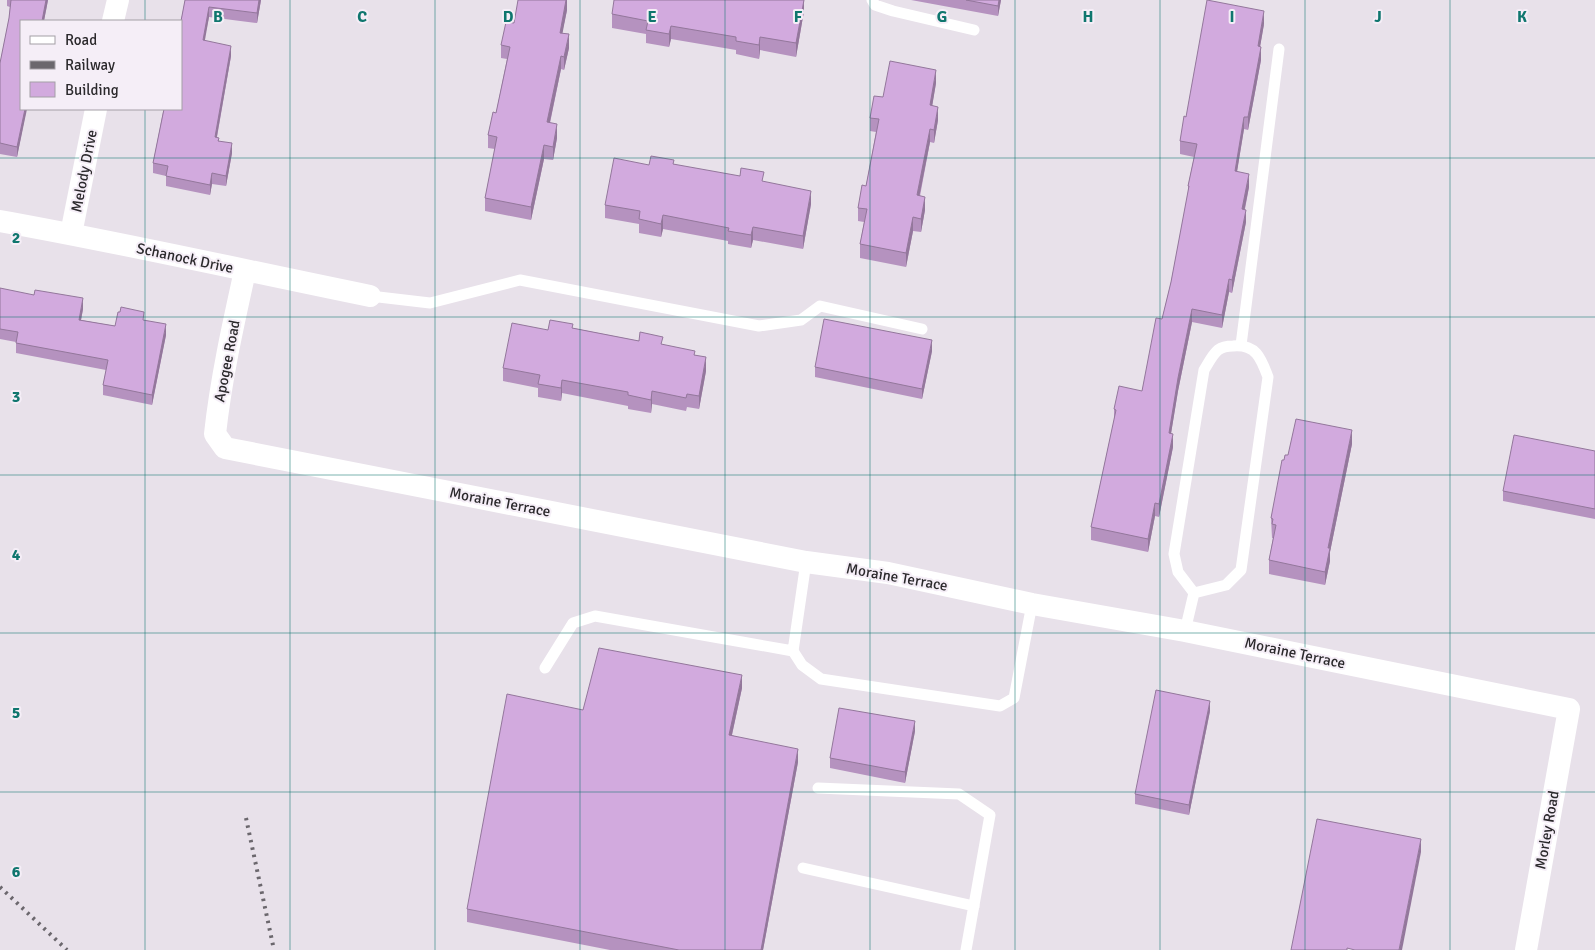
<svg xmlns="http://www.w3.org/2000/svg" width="1595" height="950" font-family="Signika,sans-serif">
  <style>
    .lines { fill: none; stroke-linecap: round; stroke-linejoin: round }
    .service { stroke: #fff; stroke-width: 11 }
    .minor { stroke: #fff; stroke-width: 22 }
    .rail { stroke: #6b676d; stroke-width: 4; stroke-dasharray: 2.5 5; stroke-linecap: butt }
    .wall { fill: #b592bf }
    .shaded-wall { fill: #93779b }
    .building { fill: #d2aade; stroke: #93779b }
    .grid { fill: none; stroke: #0f766e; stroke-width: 1; stroke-opacity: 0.55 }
    .labels { text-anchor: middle; stroke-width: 4; stroke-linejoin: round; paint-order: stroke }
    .street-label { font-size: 15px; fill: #2b292c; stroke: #f5eef7 }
    .grid-label { font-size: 16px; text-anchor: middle; font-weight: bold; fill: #0f766e; stroke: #f5eef7; stroke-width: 4; stroke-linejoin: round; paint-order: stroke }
  </style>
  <rect width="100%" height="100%" fill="#e8e1ea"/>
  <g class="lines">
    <g class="service">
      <polyline points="872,0 875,5 893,11 974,30"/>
      <polyline points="370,296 430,303 520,280 759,326 801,320 820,306 922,329"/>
      <polyline points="1241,345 1279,49"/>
      <path d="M1185,631L1194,593L1178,572L1174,554L1204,370C1208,364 1212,355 1218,350C1222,347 1228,346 1233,346C1256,344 1261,358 1268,377L1241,570L1226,585L1194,593"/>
      <polyline points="793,651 802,665 821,679 1000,706 1014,698 1032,604"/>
      <polyline points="545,668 573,623 595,616 793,651 806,562"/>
      <polyline points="818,788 959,794 990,815 966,950"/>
      <polyline points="803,868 974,906"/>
    </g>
    <g class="minor">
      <polyline points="113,21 118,0"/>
      <path d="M0,221C124,243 247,271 370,296"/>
      <polyline points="71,234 96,109"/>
      <path d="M245,271C233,325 221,379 215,434L225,448L806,562L888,573L1032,604L1185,631L1569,709L1526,950"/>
    </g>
    <g class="rail">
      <polyline points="246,818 274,950"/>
      <polyline points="0,887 67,950"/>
    </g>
  </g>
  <g class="wall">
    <polygon points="7,0 48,0 17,157 0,154 0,63 9,18 10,7 7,6"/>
    <polygon points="185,0 261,0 257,23 209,17 204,41 231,56 217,137 219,141 232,153 226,186 212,184 210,195 166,186 166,176 153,173 153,163"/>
    <polygon points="567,0 567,10 562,33 569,48 564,70 561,69 550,123 557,138 553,160 544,159 531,220 485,211 485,198 495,149 488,148 488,135 496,113 507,59 501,58 501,45 514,23"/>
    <polygon points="804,0 804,11 796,57 760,50 759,59 736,54 736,50 671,39 669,47 646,43 646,34 612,28 612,14"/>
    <polygon points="911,0 1001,0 998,16"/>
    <polygon points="1264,24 1260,46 1261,60 1253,103 1248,130 1244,129 1237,171 1249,187 1245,209 1246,222 1232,293 1229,292 1222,328 1192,322 1178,391 1171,433 1173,447 1159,517 1155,516 1148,552 1091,540 1091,527 1114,420 1114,409 1142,391 1162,319 1171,282 1188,194 1188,186 1194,157 1180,154 1180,141 1186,117"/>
    <polygon points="936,83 932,106 938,120 934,143 930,142 920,196 925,210 921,232 913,231 906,267 860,258 860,244 864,222 858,221 858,208 866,186 876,132 870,131 870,118 883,97"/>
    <polygon points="674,164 811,204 803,249 753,240 751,248 728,244 728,241 663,229 661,237 639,233 639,224 605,218 605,205 649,165"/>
    <polygon points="0,288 83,309 81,320 115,326 144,320 166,335 152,405 103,395 103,385 106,370 16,353 16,342 0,339"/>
    <polygon points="573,328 639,341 663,345 695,355 706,371 699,409 687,407 686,411 652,404 651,413 628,409 628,406 562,393 561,401 538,397 538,388 503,381 503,368 548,330"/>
    <polygon points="932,351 922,399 815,377 815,367"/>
    <polygon points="1352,444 1330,552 1330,561 1325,585 1269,574 1269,560 1273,538 1272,538 1271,518 1284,460 1288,455"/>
    <polygon points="1595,451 1595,519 1503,501 1503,491"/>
    <polygon points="742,688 732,735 798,762 763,950 610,950 467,922 467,909 583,710"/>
    <polygon points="1210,711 1189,815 1135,804 1135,794"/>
    <polygon points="915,731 905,783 830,768 830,758"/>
  </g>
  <g class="shaded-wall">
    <polygon points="46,0 48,0 44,21 42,21"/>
    <polygon points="259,0 261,0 257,23 257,13"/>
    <polygon points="566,0 567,0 567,10 560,46 560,33"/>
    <polygon points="804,0 804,11 796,57 796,43"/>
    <polygon points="999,0 1001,0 998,16 998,6"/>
    <polygon points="209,7 209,17 203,51 203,40"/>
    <polygon points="1264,11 1264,24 1258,59 1258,46"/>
    <polygon points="671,26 671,39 669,47 669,34"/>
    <polygon points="569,34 569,48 564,70 564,57"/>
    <polygon points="760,37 760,50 759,59 759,45"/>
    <polygon points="231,46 231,56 215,147 215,137"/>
    <polygon points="1261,47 1261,60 1248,130 1248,117"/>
    <polygon points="561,56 561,69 547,136 547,122"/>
    <polygon points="936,70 936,83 930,119 930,105"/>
    <polygon points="938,107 938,120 934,143 934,130"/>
    <polygon points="25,109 27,109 17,157 17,147"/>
    <polygon points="1244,117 1244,129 1235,184 1235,171"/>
    <polygon points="557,124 557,138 553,160 553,147"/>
    <polygon points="930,129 930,142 917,208 917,195"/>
    <polygon points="232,143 232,153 226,186 226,176"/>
    <polygon points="544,145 544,159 531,220 531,207"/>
    <polygon points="212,173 212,184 210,195 210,185"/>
    <polygon points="1249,174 1249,187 1242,222 1242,209"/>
    <polygon points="811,191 811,204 803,249 803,236"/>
    <polygon points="925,197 925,210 921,232 921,219"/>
    <polygon points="1246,210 1246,222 1232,293 1232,280"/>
    <polygon points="663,215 663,229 661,237 661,224"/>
    <polygon points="913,217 913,231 906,267 906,253"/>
    <polygon points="753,227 753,240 751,248 751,235"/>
    <polygon points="1229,279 1229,292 1222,328 1222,315"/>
    <polygon points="83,298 83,309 79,330 79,320"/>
    <polygon points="1192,309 1192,322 1178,391 1169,446 1169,433 1178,378"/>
    <polygon points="166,324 166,335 152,405 152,395"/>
    <polygon points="932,340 932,351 922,399 922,389"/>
    <polygon points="706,357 706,371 699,409 699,396"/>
    <polygon points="562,380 562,393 561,401 561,388"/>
    <polygon points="652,391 652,404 651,413 651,400"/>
    <polygon points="1352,430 1352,444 1330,552 1330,561 1325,585 1325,572 1328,548"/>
    <polygon points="1173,434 1173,447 1159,517 1159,504"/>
    <polygon points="1155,503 1155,516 1148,552 1148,539"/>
    <polygon points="742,675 742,688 729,748 729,735"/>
    <polygon points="1210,701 1210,711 1189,815 1189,805"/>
    <polygon points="915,721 915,731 905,783 905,772"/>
    <polygon points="798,749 798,762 763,950 761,950"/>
    <polygon points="1421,839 1421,852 1402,950 1399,950"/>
  </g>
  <g class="building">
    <polygon points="11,0 46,0 42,21 21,21 21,109 25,109 17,147 0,143 0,63 9,18"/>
    <polygon points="185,0 259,0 257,13 209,7 203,40 231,46 215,137 219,138 218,141 232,143 226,176 212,173 210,185 166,176 168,166 153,163 164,109 181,109 181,21"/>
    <polygon points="518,0 566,0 560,33 569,34 564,57 561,56 547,122 557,124 553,147 544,145 531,207 485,198 497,137 488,135 493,112 496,113 510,47 501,45 506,22 514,23"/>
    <polygon points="614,0 804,0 796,43 760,37 759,45 736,41 736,37 671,26 669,34 646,30 648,21 612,14"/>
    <polygon points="966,0 999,0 998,6"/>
    <polygon points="1207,0 1264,11 1258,46 1261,47 1253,90 1248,117 1244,117 1235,171 1249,174 1242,209 1246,210 1232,280 1229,279 1222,315 1192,309 1178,378 1169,433 1173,434 1159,504 1155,503 1148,539 1091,527 1116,410 1114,409 1119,386 1142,391 1156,318 1162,319 1171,282 1189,186 1188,186 1197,144 1180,141 1184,116 1186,117"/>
    <polygon points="890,61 936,70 930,105 938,107 934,130 930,129 917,195 925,197 921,219 913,217 906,253 860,244 867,209 858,208 862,185 866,186 879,119 870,118 874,96 883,97"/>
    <polygon points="651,156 674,160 673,164 740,176 741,168 764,172 762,181 811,191 803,236 753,227 751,235 728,231 729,228 663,215 661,224 639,219 640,211 605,205 614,158 649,165"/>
    <polygon points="0,288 34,295 35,290 83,298 79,320 115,326 118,312 120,312 121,307 144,312 143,320 166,324 152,395 103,385 108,360 16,343 18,332 0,329"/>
    <polygon points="824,319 932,340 922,389 815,367"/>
    <polygon points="550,320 573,324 572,328 639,341 640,332 663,337 661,344 695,351 694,355 706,357 699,396 687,394 686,398 652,391 651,400 628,395 628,392 562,380 561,388 538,384 540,375 503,368 512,323 548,330"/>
    <polygon points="1296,419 1352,430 1328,548 1330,548 1325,572 1269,560 1276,525 1272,524 1273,519 1271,518 1282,460 1284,460 1285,455 1288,455"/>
    <polygon points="1514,435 1595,451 1595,509 1503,491"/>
    <polygon points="599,648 742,675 729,735 798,749 761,950 679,950 467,909 507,694 583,710"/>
    <polygon points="1156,690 1210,701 1189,805 1135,794"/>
    <polygon points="839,708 915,721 905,772 830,758"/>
    <polygon points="1317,819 1421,839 1399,950 1355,950 1347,948 1347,950 1291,950"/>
  </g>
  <path class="grid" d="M145,0V21M290,0V950M435,0V950M580,0V950M725,0V950M870,0V950M1015,0V950M1160,0V950M1305,0V950M1450,0V950M145,109V950M0,158H1595M0,317H1595M0,475H1595M0,633H1595M0,792H1595"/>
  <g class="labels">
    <g class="street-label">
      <text transform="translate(84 171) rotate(-79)" y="5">Melody Drive</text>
      <text transform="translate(185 258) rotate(12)" y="5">Schanock Drive</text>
      <text transform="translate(227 361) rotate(-79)" y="5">Apogee Road</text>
      <text transform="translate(500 502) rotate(11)" y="5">Moraine Terrace</text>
      <text transform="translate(897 577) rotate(10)" y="5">Moraine Terrace</text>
      <text transform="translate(1295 653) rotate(12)" y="5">Moraine Terrace</text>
      <text transform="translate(1547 830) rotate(-80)" y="5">Morley Road</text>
    </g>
  </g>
  <g class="grid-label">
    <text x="218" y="22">B</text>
    <text x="362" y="22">C</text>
    <text x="508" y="22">D</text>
    <text x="652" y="22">E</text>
    <text x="798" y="22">F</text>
    <text x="942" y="22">G</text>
    <text x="1088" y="22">H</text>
    <text x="1232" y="22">I</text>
    <text x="1378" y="22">J</text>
    <text x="1522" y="22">K</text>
    <text x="16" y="243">2</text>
    <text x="16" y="402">3</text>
    <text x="16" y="560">4</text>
    <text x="16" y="718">5</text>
    <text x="16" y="877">6</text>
  </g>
  <rect x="20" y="20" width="162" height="90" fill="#f5eef7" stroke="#a49fa6"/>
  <rect x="30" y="36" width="25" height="8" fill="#ffffff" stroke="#a49fa6"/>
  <text x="65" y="45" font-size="15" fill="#2b292c">Road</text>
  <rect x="30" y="61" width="25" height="8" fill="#6b676d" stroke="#a49fa6"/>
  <text x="65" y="70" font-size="15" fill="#2b292c">Railway</text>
  <rect x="30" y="82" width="25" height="15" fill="#d2aade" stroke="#a49fa6"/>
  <text x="65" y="95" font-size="15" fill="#2b292c">Building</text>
</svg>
